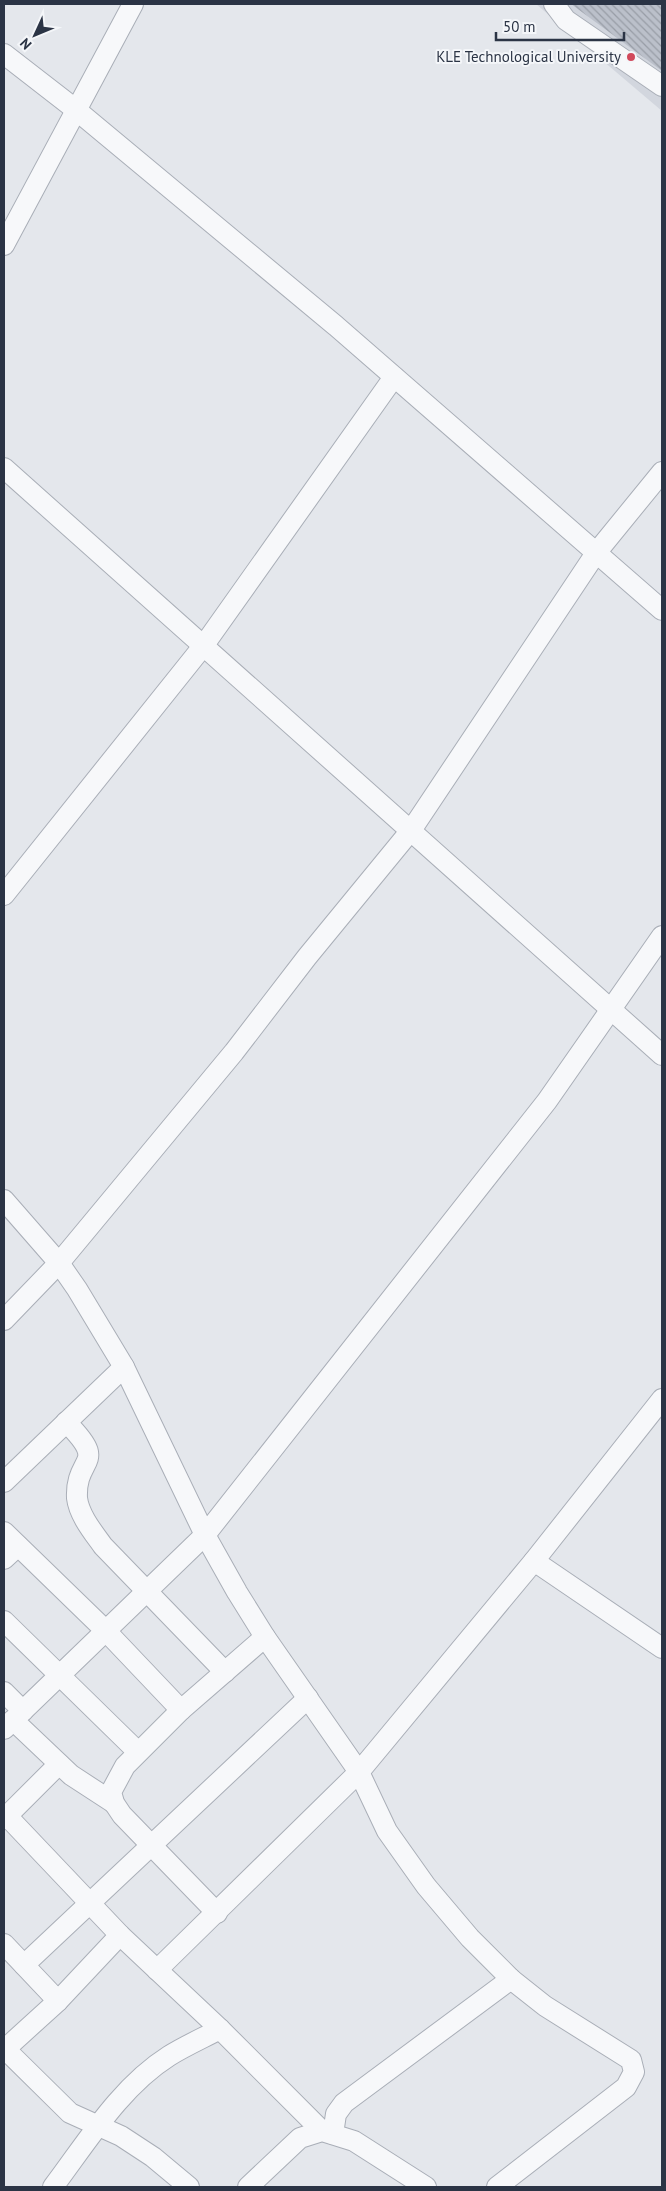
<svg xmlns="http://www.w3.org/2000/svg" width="666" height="2191" font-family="'PT Sans',sans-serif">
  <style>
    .built { fill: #d2d6de }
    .building { fill: url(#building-back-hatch) }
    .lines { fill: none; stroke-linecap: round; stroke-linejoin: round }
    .minor-casing { stroke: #a9aeb7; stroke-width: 22 }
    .minor { stroke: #f7f8fa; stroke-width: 20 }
    .poi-dot { fill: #d1495b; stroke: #f4f6f9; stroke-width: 2 }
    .labels { text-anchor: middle; stroke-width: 4; stroke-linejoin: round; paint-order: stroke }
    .poi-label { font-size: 15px; fill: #2b3445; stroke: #f4f6f9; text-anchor: end }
  </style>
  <defs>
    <pattern id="building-back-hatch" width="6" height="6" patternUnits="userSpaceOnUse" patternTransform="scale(1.25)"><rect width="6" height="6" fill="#bbc0ca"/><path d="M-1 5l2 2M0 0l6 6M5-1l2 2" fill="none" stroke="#989da6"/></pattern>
  </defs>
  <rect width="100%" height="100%" fill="#e4e7ec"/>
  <polygon class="built" points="536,4 662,4 662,111"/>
  <polygon class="building" points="571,4 662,4 662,71"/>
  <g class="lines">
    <g class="minor-casing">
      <g id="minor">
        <polyline points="554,4 566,20 662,86"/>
        <polyline points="4,54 75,109 336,326 662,610"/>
        <polyline points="4,245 133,4"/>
        <polyline points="4,468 662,1055"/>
        <polyline points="4,895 204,645 394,377"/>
        <polyline points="4,1200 59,1263 77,1289 124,1367 205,1535 237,1592 265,1637 359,1772 387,1831 426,1886 470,1938 511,1979 545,2006 631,2060 634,2072 626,2087 497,2187"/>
        <polyline points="4,1320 59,1263 234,1052 307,957 412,829 596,553 662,472"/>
        <path d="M66,1422C110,1466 75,1455 77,1498C79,1515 93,1532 103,1546L225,1672"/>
        <polyline points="4,1482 124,1367"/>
        <polyline points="4,1532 105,1630 181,1710"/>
        <polyline points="4,1559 18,1546"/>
        <polyline points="534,1561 662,1648"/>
        <polyline points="4,1621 138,1752"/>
        <polyline points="4,1692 23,1711"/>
        <polyline points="13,1720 71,1775 114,1803"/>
        <polyline points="4,1729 205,1535 547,1101 662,936"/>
        <polyline points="7,1816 120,1935 220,2029 322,2131"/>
        <polyline points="4,1819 59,1764"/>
        <polyline points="217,1913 122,1815 114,1803 111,1792 125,1766 181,1710 265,1637"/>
        <polyline points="4,1944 58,2001"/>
        <polyline points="24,1965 308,1698"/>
        <polyline points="157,1970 359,1772 534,1561 662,1399"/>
        <polyline points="5,2049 70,2113 121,2136 153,2157 189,2187"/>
        <polyline points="4,2050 58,2001 120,1935"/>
        <polyline points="333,2134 336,2114 344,2103 511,1979"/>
        <path d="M53,2187C87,2142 120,2087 169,2056C185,2046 203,2038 220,2029"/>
        <polyline points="248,2187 300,2138 322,2131 354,2141 426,2187"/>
      </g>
    </g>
    <use href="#minor" class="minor"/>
  </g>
  <circle class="poi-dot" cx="631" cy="57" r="5"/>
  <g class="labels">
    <g class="poi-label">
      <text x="621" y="62">KLE Technological University</text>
    </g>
  </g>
  <rect width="666" height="2191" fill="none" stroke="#2b3445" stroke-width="10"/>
  <g transform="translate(35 35) rotate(226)" stroke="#f4f6f9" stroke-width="4" paint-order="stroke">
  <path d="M0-4L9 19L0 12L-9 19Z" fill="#2b3445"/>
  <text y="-8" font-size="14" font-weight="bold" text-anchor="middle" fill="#2b3445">N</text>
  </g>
  <path d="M496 32v8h128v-8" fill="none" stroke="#2b3445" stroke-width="2.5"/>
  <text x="503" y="32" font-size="15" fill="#2b3445" stroke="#f4f6f9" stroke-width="4" paint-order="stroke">50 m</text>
</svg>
